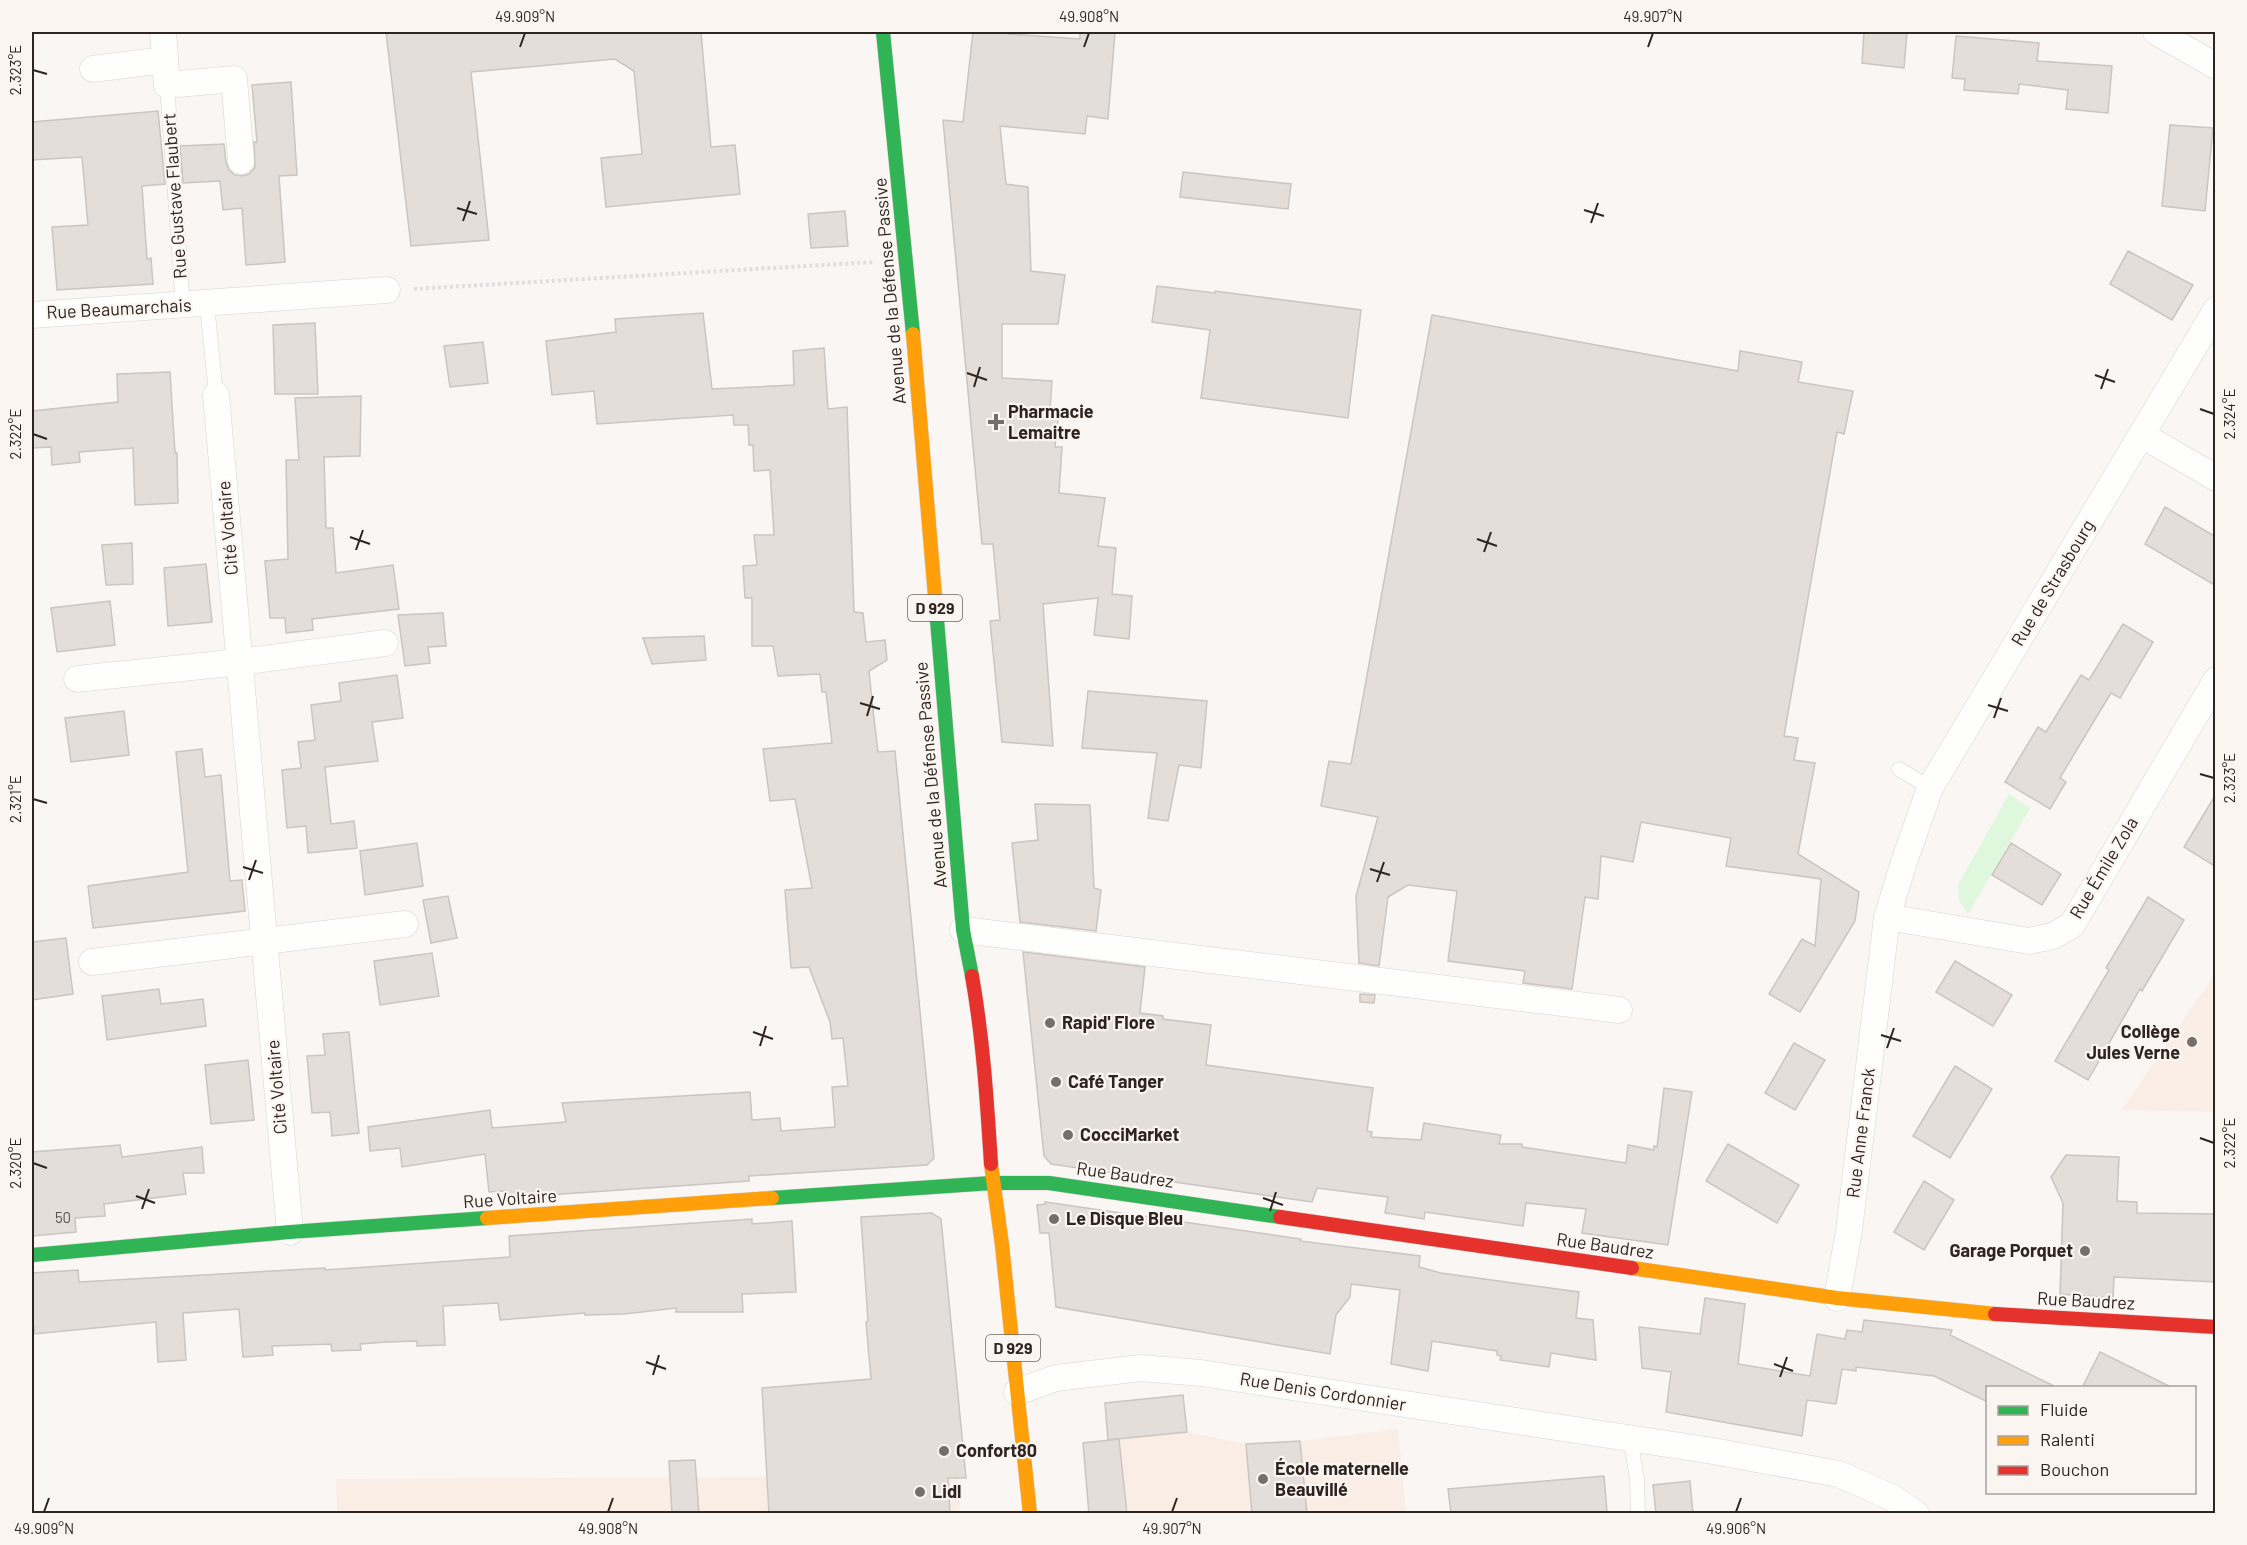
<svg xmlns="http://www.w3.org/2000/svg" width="2247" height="1545" font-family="Barlow,sans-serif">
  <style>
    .built { fill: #faede6 }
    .green { fill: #dff7dd }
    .building { fill: #e4deda; stroke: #cbc5c1; stroke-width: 1.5 }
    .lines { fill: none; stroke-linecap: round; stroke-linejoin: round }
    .lane-casing { stroke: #dad3d0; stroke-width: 15 }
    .street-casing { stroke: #dad3d0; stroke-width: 27 }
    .fast-casing { stroke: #dad3d0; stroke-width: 15 }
    .slow-casing { stroke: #dad3d0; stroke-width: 15 }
    .jam-casing { stroke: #dad3d0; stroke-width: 15 }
    .path { stroke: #e0dede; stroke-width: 4; stroke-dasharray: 3 3; stroke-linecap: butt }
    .lane { stroke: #fefefd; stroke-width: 14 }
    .street { stroke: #fefefd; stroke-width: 26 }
    .fast { stroke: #30b455; stroke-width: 14 }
    .slow { stroke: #ff9f0a; stroke-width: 14 }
    .jam { stroke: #e5322d; stroke-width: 14 }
    .ticks { fill: none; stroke: #2f2520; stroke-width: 2 }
    .poi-dot { fill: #766e6a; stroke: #fbf5f2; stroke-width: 2 }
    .labels { text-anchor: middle; stroke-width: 4.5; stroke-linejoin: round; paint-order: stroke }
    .number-label { font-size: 15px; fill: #5c534e }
    .shield { fill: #fbf5f2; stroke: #6c635f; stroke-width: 1.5 }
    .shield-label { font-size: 16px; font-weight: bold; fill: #2f2520 }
    .street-label { font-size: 18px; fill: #2f2520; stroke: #fbf5f2 }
    .poi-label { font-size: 18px; font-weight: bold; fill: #2f2520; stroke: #fbf5f2; text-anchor: start }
    .neatline { fill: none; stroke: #2f2520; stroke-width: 2 }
    .ticks-label { font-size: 15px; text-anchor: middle; fill: #2f2520 }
  </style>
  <rect width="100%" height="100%" fill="#f9f6f4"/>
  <g class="built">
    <polygon points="2215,974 2215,1112 2122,1110"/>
    <polygon points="1398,1429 1406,1513 1127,1513 1119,1439 1187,1432 1246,1444 1300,1441"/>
    <polygon points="957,1476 960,1513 337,1513 336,1479"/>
  </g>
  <polygon class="green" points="2009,794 2030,808 1968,914 1959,901 1958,885"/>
  <g class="building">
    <polygon points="386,32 701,32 711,147 735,145 740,194 606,207 601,158 642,154 634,71 615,59 471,72 489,240 411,246"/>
    <polygon points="973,32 1010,32 1009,34 1080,39 1080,32 1115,32 1108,119 1087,116 1085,134 1000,126 1006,184 1028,187 1031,271 1065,275 1058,324 1002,324 1002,378 1052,381 1050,409 1059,410 1055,447 1062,447 1059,493 1105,498 1098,546 1116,548 1112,594 1132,596 1129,639 1094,635 1098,598 1043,604 1053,746 1002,742 990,621 1000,620 993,544 982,544 943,120 963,122"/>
    <polygon points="1864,32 1907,32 1904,68 1862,63"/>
    <polygon points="1956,36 2039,43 2037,61 2112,66 2108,113 2066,109 2068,90 2019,84 2018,94 1964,90 1965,79 1952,78"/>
    <polygon points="291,82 297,175 279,176 285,262 246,265 242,208 223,210 220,181 183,183 180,146 224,144 226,162 229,170 235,175 242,176 249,174 255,167 254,142 257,142 252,85"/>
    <polygon points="158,111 165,184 142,186 147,259 151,258 153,284 57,290 52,227 88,225 82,157 32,160 32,122"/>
    <polygon points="2170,125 2213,128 2205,211 2162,206"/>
    <polygon points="1183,172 1291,184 1288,209 1180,197"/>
    <polygon points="845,211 848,246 811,248 808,214"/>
    <polygon points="2128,251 2193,285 2172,320 2110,284"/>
    <polygon points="1157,286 1215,293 1215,291 1361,310 1348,418 1201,398 1210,330 1152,322"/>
    <polygon points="703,313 712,389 794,385 793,351 824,348 828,409 847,407 854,612 863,613 866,642 885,640 887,660 869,671 873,710 878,752 895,751 934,1158 927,1165 749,1176 749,1181 506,1198 505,1191 489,1192 485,1154 402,1167 400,1148 370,1151 368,1127 490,1110 492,1128 566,1122 562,1103 750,1092 752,1120 780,1118 781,1131 835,1127 832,1087 848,1086 843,1038 832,1039 830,1022 809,967 791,968 785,890 812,888 795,799 770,801 763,749 832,743 826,692 822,692 820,674 778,676 773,646 752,646 752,598 745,598 743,566 757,565 754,535 774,535 770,470 754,471 753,445 749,445 748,425 734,425 733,415 597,424 594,391 552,395 546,341 616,332 615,319"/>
    <polygon points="1432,315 1738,371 1740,351 1802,362 1798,382 1853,391 1844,434 1837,432 1784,736 1798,738 1794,760 1815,763 1798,854 1859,892 1855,921 1800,1012 1769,994 1802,939 1815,946 1821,879 1726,866 1731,838 1641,822 1633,862 1601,856 1598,899 1585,897 1572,989 1523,983 1525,971 1448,961 1457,891 1408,885 1388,897 1379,966 1359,963 1356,896 1378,817 1321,806 1329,761 1351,764"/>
    <polygon points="315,323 318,394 275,394 273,325"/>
    <polygon points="483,342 488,383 450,387 444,346"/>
    <polygon points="170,372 175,453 177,453 178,503 135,505 133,448 79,452 80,462 52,465 51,447 33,448 32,411 118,402 117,374"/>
    <polygon points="361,396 360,456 324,457 326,528 333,528 336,573 393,565 399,609 312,619 313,630 286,633 285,618 270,618 265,561 288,559 286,460 299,460 295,398"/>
    <polygon points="2165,507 2216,537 2216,586 2145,544"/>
    <polygon points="132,543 133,584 106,585 102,545"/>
    <polygon points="206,564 212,622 168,626 164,568"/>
    <polygon points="110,601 115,645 57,652 51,608"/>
    <polygon points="443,613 446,646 428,647 430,663 405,666 398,615"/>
    <polygon points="2123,624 2153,642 2120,698 2111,693 2094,721 2060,778 2066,782 2050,809 2005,782 2038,727 2046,732 2081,675 2089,680"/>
    <polygon points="704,636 706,660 652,664 643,638"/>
    <polygon points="397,675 403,718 372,722 378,761 325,767 331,824 354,821 357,848 308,853 306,826 287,828 282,770 301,768 298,742 315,740 311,705 341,701 339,683"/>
    <polygon points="1088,691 1207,701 1201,768 1179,765 1168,821 1148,818 1157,753 1082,748"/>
    <polygon points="124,711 129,755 71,762 65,718"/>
    <polygon points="202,749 205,777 221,775 230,881 242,880 245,911 93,928 88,886 188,872 176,752"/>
    <polygon points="2216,794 2216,867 2184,847"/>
    <polygon points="1035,804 1090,805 1094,888 1101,890 1096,931 1020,922 1012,843 1038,840"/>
    <polygon points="417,843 423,886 365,895 360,851"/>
    <polygon points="2011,843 2061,874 2042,905 1992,875"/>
    <polygon points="448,896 457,938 431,943 423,900"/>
    <polygon points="2148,897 2184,920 2142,991 2140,989 2088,1080 2055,1061 2109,970 2106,968"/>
    <polygon points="66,938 73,994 32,1000 32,942"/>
    <polygon points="1023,952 1145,967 1140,1013 1163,1016 1163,1019 1211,1025 1206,1065 1373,1088 1367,1131 1372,1132 1371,1137 1421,1140 1424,1123 1501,1135 1499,1144 1522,1144 1522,1147 1626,1163 1628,1145 1654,1150 1654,1146 1657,1147 1664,1088 1692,1092 1668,1245 1582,1233 1586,1209 1526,1203 1523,1226 1425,1212 1424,1219 1385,1213 1388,1197 1317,1188 1312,1202 1051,1164 1044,1156"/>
    <polygon points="432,953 439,996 380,1005 374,961"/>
    <polygon points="1955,961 2012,995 1993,1026 1936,992"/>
    <polygon points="159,989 161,1004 203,999 206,1026 107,1040 102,996"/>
    <polygon points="1360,994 1375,995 1374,1003 1360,1002"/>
    <polygon points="349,1032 359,1133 332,1136 330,1112 312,1113 307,1056 325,1055 323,1034"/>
    <polygon points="1794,1043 1825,1060 1795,1110 1765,1093"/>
    <polygon points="248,1060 254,1120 211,1124 205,1065"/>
    <polygon points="1955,1066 1992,1089 1950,1158 1913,1136"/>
    <polygon points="1728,1144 1799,1185 1777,1223 1706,1181"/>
    <polygon points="120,1145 122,1157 202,1147 204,1173 183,1173 186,1194 104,1204 105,1216 75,1218 76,1232 32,1236 32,1152"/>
    <polygon points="2066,1155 2119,1157 2117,1201 2137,1202 2137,1213 2216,1214 2216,1282 2114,1277 2113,1298 2060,1294 2063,1203 2051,1177"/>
    <polygon points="1924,1181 1954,1200 1924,1250 1894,1232"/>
    <polygon points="1045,1202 1301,1239 1300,1241 1420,1256 1419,1267 1441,1273 1579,1292 1576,1318 1593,1320 1596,1360 1551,1353 1549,1367 1500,1360 1501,1356 1497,1355 1497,1351 1432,1341 1428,1371 1391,1364 1400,1290 1351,1284 1350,1297 1336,1315 1330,1354 1056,1307 1049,1233 1040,1233 1037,1205 1046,1204"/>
    <polygon points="932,1213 941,1219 966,1478 948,1478 950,1514 769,1514 762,1388 871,1379 866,1322 868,1321 861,1217"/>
    <polygon points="752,1219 752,1224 792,1221 796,1292 742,1294 743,1312 676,1312 676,1308 624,1314 585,1315 585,1313 500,1320 498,1303 443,1306 445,1345 417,1346 417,1341 387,1342 360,1344 361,1350 332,1351 331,1344 272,1346 273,1355 243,1357 239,1309 183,1313 186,1360 158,1362 156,1322 34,1334 34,1326 32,1326 32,1273 78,1270 79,1282 325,1268 325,1270 510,1257 509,1236"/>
    <polygon points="1705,1298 1745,1304 1738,1364 1810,1376 1817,1334 1845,1339 1847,1330 1862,1332 1864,1320 1952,1330 1950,1335 2058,1388 1988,1388 1988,1402 1934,1376 1856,1367 1856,1371 1842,1369 1836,1404 1807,1400 1802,1436 1666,1412 1671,1372 1642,1368 1639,1327 1700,1334"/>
    <polygon points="2100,1352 2173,1388 2082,1388"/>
    <polygon points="1183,1395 1187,1432 1108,1440 1105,1403"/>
    <polygon points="1119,1439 1127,1514 1089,1514 1083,1443"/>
    <polygon points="1300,1441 1307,1514 1252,1514 1246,1444"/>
    <polygon points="695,1460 699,1514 672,1514 669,1461"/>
    <polygon points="1604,1476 1607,1512 1451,1514 1448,1489"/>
    <polygon points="1690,1481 1693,1514 1656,1514 1653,1485"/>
  </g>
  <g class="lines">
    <g class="lane-casing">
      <g id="lane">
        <polyline points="167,85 183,306"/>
        <polyline points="207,304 216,395"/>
        <polyline points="1899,769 1930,788"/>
        <polyline points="1630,1438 1637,1479 1638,1514"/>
      </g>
    </g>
    <g class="street-casing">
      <g id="street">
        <polyline points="163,32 167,85 234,79 241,161"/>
        <polyline points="2156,32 2216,66"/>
        <polyline points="93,69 165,60"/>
        <polyline points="32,315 387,290"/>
        <polyline points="216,395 290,1232"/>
        <polyline points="2142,435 2216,478"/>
        <polyline points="77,679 240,662 385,643"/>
        <polyline points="1887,917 2029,941 2053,936 2072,925 2216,680"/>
        <polyline points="963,930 1619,1010"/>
        <polyline points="92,962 405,924"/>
        <polyline points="1837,1298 1849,1231 1887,917 1904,862 1930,788 2216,310"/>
        <polyline points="1017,1392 1056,1378 1141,1368 1201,1373 1707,1450 1839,1474 1893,1498 1916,1514"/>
      </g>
    </g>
    <g class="fast-casing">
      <g id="fast">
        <polyline points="883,32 913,334"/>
        <polyline points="936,608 963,930 972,976"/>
        <polyline points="772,1198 992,1183 1049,1183 1280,1217"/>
        <polyline points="32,1255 290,1232 487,1218"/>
      </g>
    </g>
    <g class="slow-casing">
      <g id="slow">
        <polyline points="913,334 936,608"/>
        <polyline points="991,1164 1002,1245 1030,1514"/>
        <polyline points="487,1218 772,1198"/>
        <polyline points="1632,1268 1837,1298 1995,1314"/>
      </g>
    </g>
    <g class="jam-casing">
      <g id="jam">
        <path d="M972,976C983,1038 987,1101 991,1164"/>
        <polyline points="1280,1217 1632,1268"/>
        <polyline points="1995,1314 2216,1327"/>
      </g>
    </g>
    <polyline class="path" points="414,289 874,262"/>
    <use href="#lane" class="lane"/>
    <use href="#street" class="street"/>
    <use href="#fast" class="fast"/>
    <use href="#slow" class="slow"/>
    <use href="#jam" class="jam"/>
  </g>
  <path class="ticks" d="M520,47L525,33M1084,47L1089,33M1648,47L1653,33M33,70L47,74M457,208L477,214M1584,210L1604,216M463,221L470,201M1591,223L1598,203M967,373L987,380M2095,375L2115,382M974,387L980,367M2101,389L2108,369M2200,409L2214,414M33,434L47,439M350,537L370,544M1477,539L1497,546M356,550L363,530M1484,552L1491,532M860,703L880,709M1988,705L2008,711M867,716L873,696M1994,718L2001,698M2200,774L2214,778M33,799L47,803M243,867L263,873M1370,869L1390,875M249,880L256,860M1377,882L1384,862M753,1032L773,1039M1881,1035L1901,1041M760,1046L766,1026M1887,1048L1894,1028M2200,1138L2214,1143M33,1163L47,1168M136,1196L155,1203M1263,1198L1283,1205M142,1209L149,1189M1270,1211L1276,1192M646,1362L666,1369M1774,1364L1793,1371M653,1375L659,1355M1780,1377L1787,1357M44,1512L49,1498M608,1512L613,1498M1172,1512L1177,1498M1736,1512L1741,1498"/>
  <g class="poi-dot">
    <path d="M993 413h6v6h6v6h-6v6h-6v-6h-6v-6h6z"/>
    <circle cx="1050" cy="1023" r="6"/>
    <circle cx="2192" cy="1042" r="6"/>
    <circle cx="1056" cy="1082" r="6"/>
    <circle cx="1068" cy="1135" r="6"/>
    <circle cx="1054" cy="1219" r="6"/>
    <circle cx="2085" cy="1251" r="6"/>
    <circle cx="944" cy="1451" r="6"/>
    <circle cx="1263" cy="1479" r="6"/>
    <circle cx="920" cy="1492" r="6"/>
  </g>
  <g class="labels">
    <g class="number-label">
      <text x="63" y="1223">50</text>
    </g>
    <g class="shield">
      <rect x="908" y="595" width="54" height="26" rx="4.5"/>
      <rect x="986" y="1335" width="54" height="26" rx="4.5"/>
    </g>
    <g class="shield-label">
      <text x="935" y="614">D 929</text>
      <text x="1013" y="1354">D 929</text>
    </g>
    <g class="street-label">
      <text transform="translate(175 196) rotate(-94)" y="6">Rue Gustave Flaubert</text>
      <text transform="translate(890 291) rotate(-95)" y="6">Avenue de la Défense Passive</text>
      <text transform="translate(119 309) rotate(-3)" y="6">Rue Beaumarchais</text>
      <text transform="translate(228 528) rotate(-95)" y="6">Cité Voltaire</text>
      <text transform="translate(2053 583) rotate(-59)" y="6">Rue de Strasbourg</text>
      <text transform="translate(931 775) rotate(-95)" y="6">Avenue de la Défense Passive</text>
      <text transform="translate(2104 868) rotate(-59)" y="6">Rue Émile Zola</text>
      <text transform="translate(277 1087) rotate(-95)" y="6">Cité Voltaire</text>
      <text transform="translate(1861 1133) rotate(-83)" y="6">Rue Anne Franck</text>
      <text transform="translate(1125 1175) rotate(8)" y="6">Rue Baudrez</text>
      <text transform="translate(510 1199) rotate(-4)" y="6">Rue Voltaire</text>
      <text transform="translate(1605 1246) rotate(8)" y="6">Rue Baudrez</text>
      <text transform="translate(2086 1301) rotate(3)" y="6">Rue Baudrez</text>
      <text transform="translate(1323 1392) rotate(9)" y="6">Rue Denis Cordonnier</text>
    </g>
    <g class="poi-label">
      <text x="1008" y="418">Pharmacie<tspan x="1008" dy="21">Lemaitre</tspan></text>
      <text x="1062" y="1029">Rapid' Flore</text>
      <text x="2180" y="1038" text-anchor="end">Collège<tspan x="2180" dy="21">Jules Verne</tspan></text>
      <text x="1068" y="1088">Café Tanger</text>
      <text x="1080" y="1141">CocciMarket</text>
      <text x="1066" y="1225">Le Disque Bleu</text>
      <text x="2073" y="1257" text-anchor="end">Garage Porquet</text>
      <text x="956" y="1457">Confort80</text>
      <text x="1275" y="1475">École maternelle<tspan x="1275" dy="21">Beauvillé</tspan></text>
      <text x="932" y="1498">Lidl</text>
    </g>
  </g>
  <rect width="2247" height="1545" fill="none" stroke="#fbf5f2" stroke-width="66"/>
  <rect x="1986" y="1386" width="210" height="108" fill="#fbf5f2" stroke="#a9a29e" stroke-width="1.5"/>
  <rect x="1998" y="1406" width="30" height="9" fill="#30b455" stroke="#a9a29e" stroke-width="1.5"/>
  <text x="2040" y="1416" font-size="18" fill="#2f2520">Fluide</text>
  <rect x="1998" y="1436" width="30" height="9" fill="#ff9f0a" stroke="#a9a29e" stroke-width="1.5"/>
  <text x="2040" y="1446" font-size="18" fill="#2f2520">Ralenti</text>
  <rect x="1998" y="1466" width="30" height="9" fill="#e5322d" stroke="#a9a29e" stroke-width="1.5"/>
  <text x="2040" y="1476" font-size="18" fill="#2f2520">Bouchon</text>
  <rect x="33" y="33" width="2181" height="1479" class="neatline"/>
  <g class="ticks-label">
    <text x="525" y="22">49.909°N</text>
    <text x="1089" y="22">49.908°N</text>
    <text x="1653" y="22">49.907°N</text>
    <text transform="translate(16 70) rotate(-90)" y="5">2.323°E</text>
    <text transform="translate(2230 414) rotate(-90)" y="5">2.324°E</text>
    <text transform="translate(16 434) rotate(-90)" y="5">2.322°E</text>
    <text transform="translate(2230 778) rotate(-90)" y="5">2.323°E</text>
    <text transform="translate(16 799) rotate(-90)" y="5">2.321°E</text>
    <text transform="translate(2230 1143) rotate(-90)" y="5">2.322°E</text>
    <text transform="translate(16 1163) rotate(-90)" y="5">2.320°E</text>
    <text x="44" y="1534">49.909°N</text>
    <text x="608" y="1534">49.908°N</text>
    <text x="1172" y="1534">49.907°N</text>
    <text x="1736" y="1534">49.906°N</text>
  </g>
</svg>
